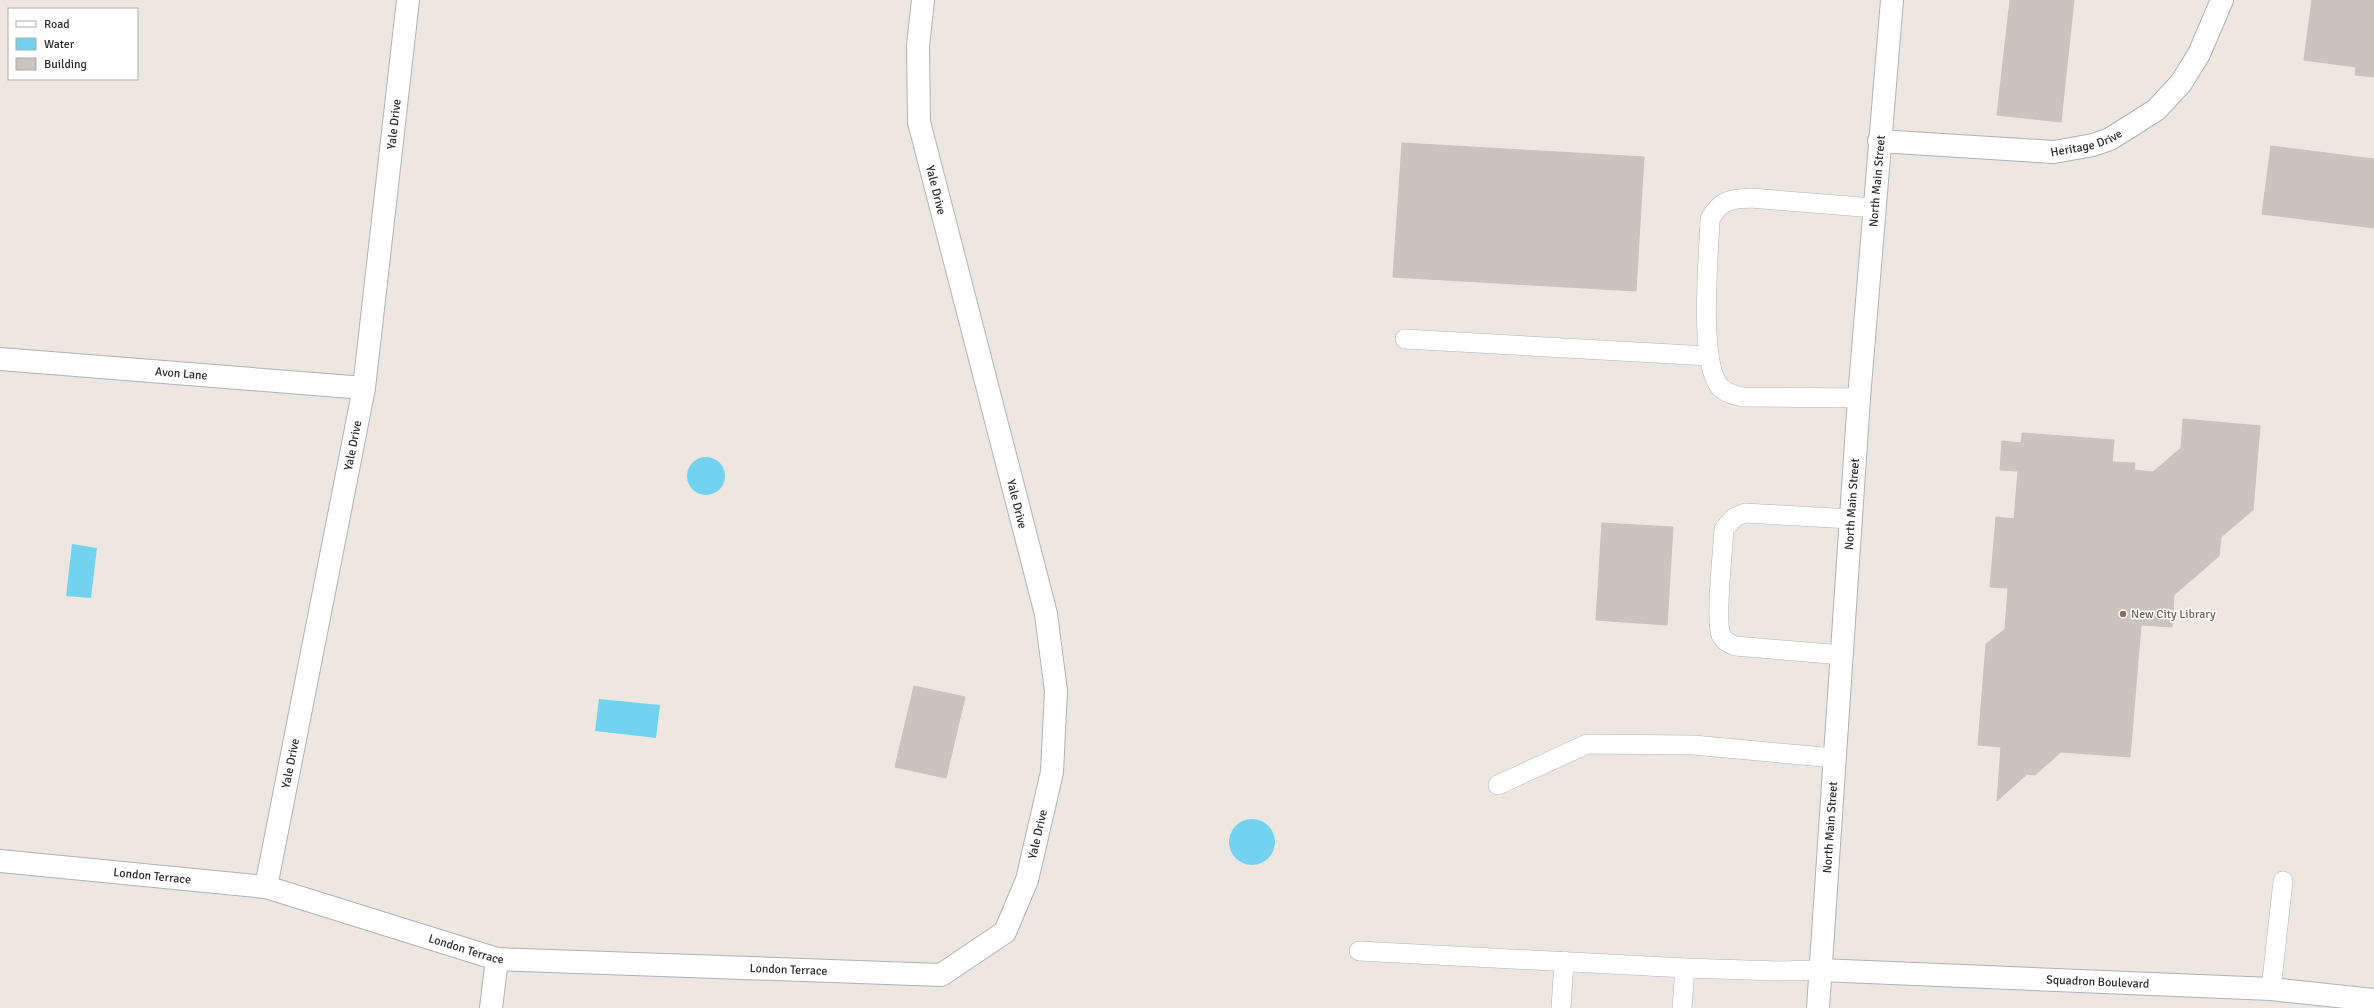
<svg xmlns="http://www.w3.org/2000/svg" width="2374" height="1008" font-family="Signika,sans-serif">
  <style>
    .water { fill: #72d2ef }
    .building { fill: #c9c4be; stroke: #c9c3b8 }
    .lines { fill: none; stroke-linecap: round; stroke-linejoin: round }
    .service-casing { stroke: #afb2bc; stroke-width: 20 }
    .minor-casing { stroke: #afb2bc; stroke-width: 24 }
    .tertiary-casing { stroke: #afb2bc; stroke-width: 24 }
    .service { stroke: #fff; stroke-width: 19 }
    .minor { stroke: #fff; stroke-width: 22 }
    .tertiary { stroke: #fff; stroke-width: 22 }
    .education-dot { fill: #8d6e63; stroke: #fff; stroke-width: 1.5 }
    .labels { text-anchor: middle; stroke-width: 3; stroke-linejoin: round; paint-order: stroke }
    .street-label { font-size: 12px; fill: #2c2c2c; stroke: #fff }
    .education-label { font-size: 12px; fill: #785e54; stroke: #fff; text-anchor: start }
  </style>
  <rect width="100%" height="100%" fill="#eee7df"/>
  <g class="water">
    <circle cx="706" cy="476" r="19"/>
    <polygon points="72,544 97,548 91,598 66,596"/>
    <polygon points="599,699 660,705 656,738 595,731"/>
    <circle cx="1252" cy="842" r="23"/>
  </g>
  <g class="building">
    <polygon points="2010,0 2074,0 2061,122 1997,115"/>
    <polygon points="2312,0 2374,0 2374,77 2355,75 2356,67 2304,60"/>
    <polygon points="1402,143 1644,157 1636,291 1393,277"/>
    <polygon points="2271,146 2374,159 2374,228 2262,214"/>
    <polygon points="2183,419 2260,426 2253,510 2221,537 2219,556 2174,595 2172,627 2141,625 2130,757 2061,752 2035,775 2027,774 1997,801 2001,747 1978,745 1986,644 2005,629 2008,588 1990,587 1996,517 2014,519 2018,471 2000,470 2002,441 2021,443 2022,433 2114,440 2112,462 2135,463 2134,470 2153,472 2181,448"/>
    <polygon points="1602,523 1673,527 1667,625 1596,620"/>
    <polygon points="914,686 965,697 946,778 895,767"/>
  </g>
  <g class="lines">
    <g class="service-casing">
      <g id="service">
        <polyline points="1405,339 1709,356"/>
        <path d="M1859,398L1742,397C1734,395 1726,393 1720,387C1698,361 1709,255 1710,219C1721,200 1730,199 1751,198L1874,208"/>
        <path d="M1842,655L1735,646C1730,644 1723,640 1721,635C1715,621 1723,548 1724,529L1735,517L1745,513L1851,519"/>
        <polyline points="1498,785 1587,744 1693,745 1834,758"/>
        <polyline points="1359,951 1685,968 1778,971 1820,970"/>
        <polyline points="2271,989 2283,881"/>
        <polyline points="1561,1008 1564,961"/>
        <polyline points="1682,1008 1685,968"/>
      </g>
    </g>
    <g class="minor-casing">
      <g id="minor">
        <path id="s1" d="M1879,141L2054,152L2093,145L2110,139L2156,110L2181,83L2199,54L2222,0"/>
        <path id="s2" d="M0,359L364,388"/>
        <path id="s3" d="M0,861L266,887L497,959L941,975L1005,932L1027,880L1052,772L1056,691L1046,614L919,122L918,46L923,0"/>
        <path id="s4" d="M266,887L364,388L408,0"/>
        <polyline points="491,1008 497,959"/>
      </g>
    </g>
    <g class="tertiary-casing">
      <g id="tertiary">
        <path id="s5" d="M1820,970L2271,989L2374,1000"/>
        <path id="s6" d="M1818,1008L1859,398L1892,0"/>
      </g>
    </g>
    <use href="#service" class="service"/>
    <use href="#minor" class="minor"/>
    <use href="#tertiary" class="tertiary"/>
  </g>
  <circle class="education-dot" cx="2123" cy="614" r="4"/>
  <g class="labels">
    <g class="street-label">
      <text dy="4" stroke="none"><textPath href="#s4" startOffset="774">Yale Drive</textPath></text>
      <text dy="4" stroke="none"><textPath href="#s1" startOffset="209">Heritage Drive</textPath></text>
      <text dy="4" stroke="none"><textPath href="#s6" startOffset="829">North Main Street</textPath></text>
      <text transform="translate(936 190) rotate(76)" y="4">Yale Drive</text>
      <text dy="4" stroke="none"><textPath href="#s2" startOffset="182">Avon Lane</textPath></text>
      <text dy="4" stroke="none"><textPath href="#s4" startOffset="450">Yale Drive</textPath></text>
      <text transform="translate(1017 504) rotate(76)" y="4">Yale Drive</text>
      <text dy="4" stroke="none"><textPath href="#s6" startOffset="505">North Main Street</textPath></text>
      <text dy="4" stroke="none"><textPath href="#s4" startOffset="126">Yale Drive</textPath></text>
      <text dy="4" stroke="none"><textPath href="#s6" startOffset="181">North Main Street</textPath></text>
      <text dy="4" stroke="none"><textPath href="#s3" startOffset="1134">Yale Drive</textPath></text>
      <text dy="4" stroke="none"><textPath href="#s3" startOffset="153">London Terrace</textPath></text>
      <text dy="4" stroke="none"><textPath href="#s3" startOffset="477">London Terrace</textPath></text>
      <text dy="4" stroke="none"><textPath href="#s3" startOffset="801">London Terrace</textPath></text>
      <text dy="4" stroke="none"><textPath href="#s5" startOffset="278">Squadron Boulevard</textPath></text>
    </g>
    <g class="education-label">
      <text x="2131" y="618">New City Library</text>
    </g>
  </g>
  <rect x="8" y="8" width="130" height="72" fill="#ffffff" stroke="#ababab"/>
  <rect x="16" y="21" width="20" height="6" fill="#ffffff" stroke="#ababab"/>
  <text x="44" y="28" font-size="12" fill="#2c2c2c">Road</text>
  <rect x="16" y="38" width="20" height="12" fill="#72d2ef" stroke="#ababab"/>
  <text x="44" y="48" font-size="12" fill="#2c2c2c">Water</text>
  <rect x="16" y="58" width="20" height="12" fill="#c9c4be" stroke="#ababab"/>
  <text x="44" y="68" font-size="12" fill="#2c2c2c">Building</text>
</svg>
